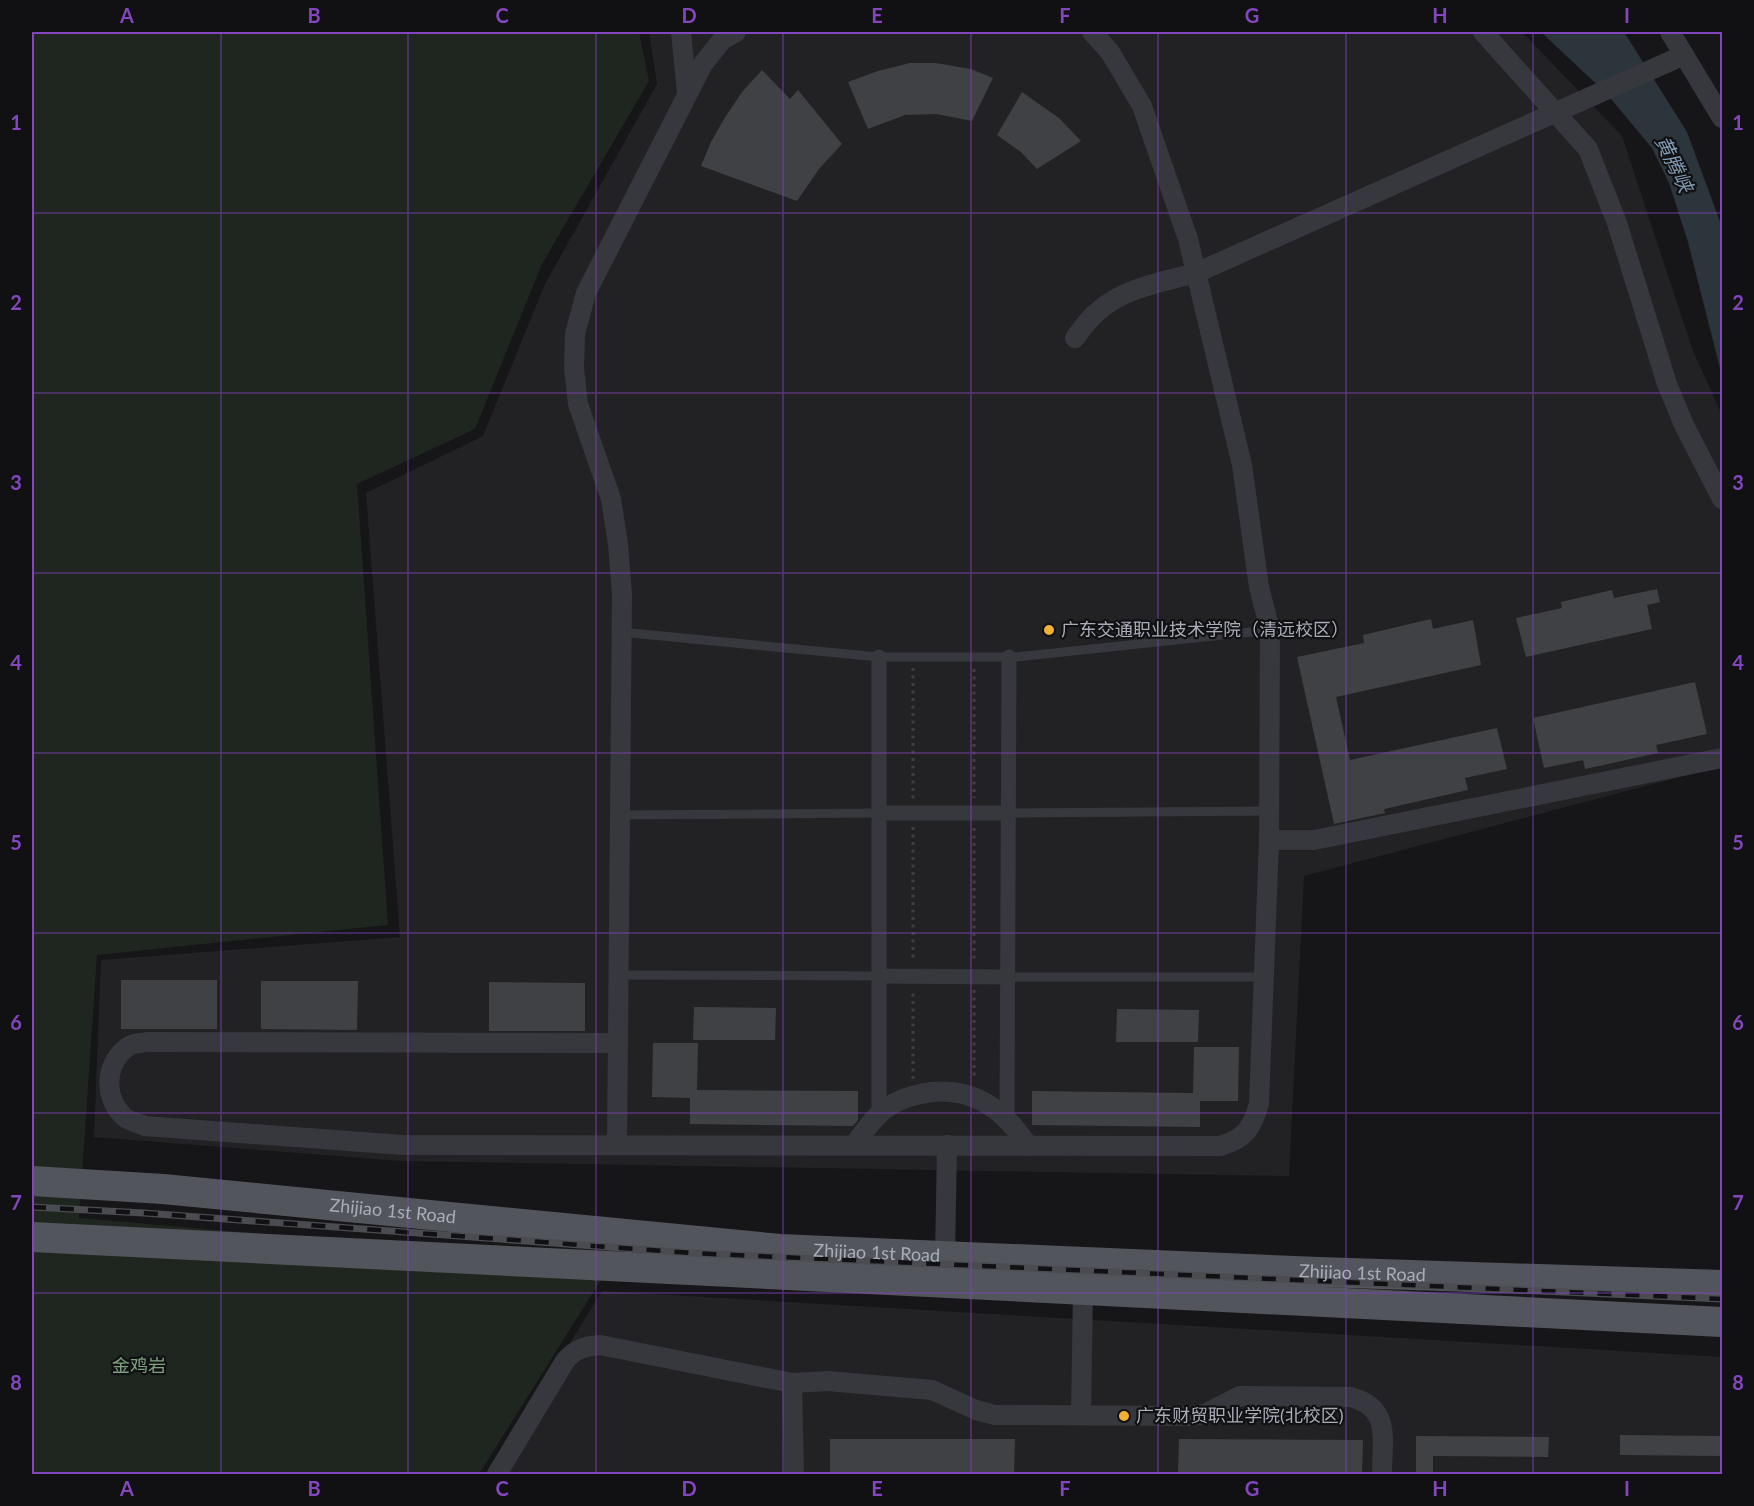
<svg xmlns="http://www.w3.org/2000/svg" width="1754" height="1506" font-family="Lato,'Noto Sans SC',sans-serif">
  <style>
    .built { fill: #222225 }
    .green { fill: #1e261f }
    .water { fill: #2c353c }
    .building { fill: #404145 }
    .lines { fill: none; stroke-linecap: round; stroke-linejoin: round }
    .path { stroke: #3d3f44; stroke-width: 3; stroke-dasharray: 3 4.5; stroke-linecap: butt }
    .service { stroke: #37383d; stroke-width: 9 }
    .pedestrian { stroke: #37383d; stroke-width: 15 }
    .minor { stroke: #37383d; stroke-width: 20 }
    .primary { stroke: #53555c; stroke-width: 30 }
    .rail-casing { stroke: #4a4c52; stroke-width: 7 }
    .rail { stroke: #111113; stroke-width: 4.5; stroke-dasharray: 14; stroke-linecap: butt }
    .grid { fill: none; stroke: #8446be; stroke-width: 1.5; stroke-opacity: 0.55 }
    .poi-dot { fill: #f2b134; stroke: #111113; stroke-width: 2 }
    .labels { text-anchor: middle; stroke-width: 4.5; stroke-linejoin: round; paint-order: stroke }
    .poi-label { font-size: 18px; fill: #a8adb8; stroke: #111113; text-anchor: start }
    .street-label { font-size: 18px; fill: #a8adb8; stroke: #111113 }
    .park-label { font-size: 18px; fill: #7fa381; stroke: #111113 }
    .water-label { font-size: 20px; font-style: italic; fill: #7f9bb3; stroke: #111113 }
    .neatline { fill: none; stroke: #8446be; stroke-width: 2 }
    .grid-label { font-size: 20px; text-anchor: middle; font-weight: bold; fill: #8446be }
  </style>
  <rect width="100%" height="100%" fill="#161618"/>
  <g class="built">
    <polygon points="649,32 1522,32 1622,136 1693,351 1722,415 1722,766 1304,876 1289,1176 400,1161 94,1137 101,960 400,937 366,493 483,436 544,286 657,84"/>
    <polygon points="602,1291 1722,1357 1722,1474 489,1474"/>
  </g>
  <polygon class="green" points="32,32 639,32 649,81 542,264 475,429 357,484 388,925 97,955 79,1218 611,1264 479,1474 32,1474"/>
  <polygon class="water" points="1541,32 1624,32 1687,132 1722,227 1722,376 1688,242 1669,183 1652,148 1606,93"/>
  <g class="building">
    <polygon points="910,63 936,63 971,69 993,78 972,121 936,114 905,115 868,129 848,82 878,71"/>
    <polygon points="762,70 790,99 798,90 842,144 819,169 797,201 701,166 711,142 724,119 742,92"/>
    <polygon points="1022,92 1059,118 1081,141 1037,169 1021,152 997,135"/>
    <polygon points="1657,589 1660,602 1647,605 1652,629 1526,657 1516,618 1562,608 1561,602 1612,590 1614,598"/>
    <polygon points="1431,619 1433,629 1473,620 1481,665 1336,697 1350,760 1497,728 1507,769 1465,778 1468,790 1384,809 1385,813 1334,824 1297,657 1364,643 1363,635"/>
    <polygon points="1695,682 1707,734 1656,745 1658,753 1585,769 1583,760 1544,768 1533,718"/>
    <rect x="121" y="980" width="96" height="49"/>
    <polygon points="261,981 358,981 357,1030 261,1029"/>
    <polygon points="489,982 585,983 585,1031 489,1031"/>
    <polygon points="694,1007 776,1008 775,1040 693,1040"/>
    <polygon points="1117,1009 1199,1010 1198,1042 1116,1042"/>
    <polygon points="653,1043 698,1043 697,1090 858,1091 858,1120 853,1126 690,1124 690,1098 652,1097"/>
    <polygon points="1194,1047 1239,1047 1238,1101 1200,1101 1200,1127 1032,1125 1032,1091 1193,1093"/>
    <polygon points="1620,1435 1722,1436 1722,1456 1620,1455"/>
    <polygon points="1416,1436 1549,1437 1548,1457 1433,1456 1433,1474 1416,1474"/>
    <polygon points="830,1439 1015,1439 1014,1474 830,1474"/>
    <polygon points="1179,1439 1363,1440 1362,1474 1178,1474"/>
  </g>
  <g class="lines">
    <g class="path">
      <polyline points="913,668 913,800"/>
      <polyline points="974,669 974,798"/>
      <polyline points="913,827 913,962"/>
      <polyline points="974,828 974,963"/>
      <polyline points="974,990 974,1080"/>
      <polyline points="913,1079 913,992"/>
    </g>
    <g class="service">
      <polyline points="621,632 879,657 1016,657 1270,630"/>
      <polyline points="1008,813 1269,811"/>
      <polyline points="620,815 879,813"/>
      <polyline points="618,975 879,976"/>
      <polyline points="1008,977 1264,977"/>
    </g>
    <g class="pedestrian">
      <polyline points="879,657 879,1115"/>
      <polyline points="879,813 1008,813"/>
      <polyline points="879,976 1008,977"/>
      <polyline points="1007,1119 1009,657"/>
    </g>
    <g class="minor">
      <polyline points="681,32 687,92"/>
      <polyline points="1483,32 1588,149 1617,223 1667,384 1684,425 1722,499"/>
      <polyline points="1670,32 1722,118"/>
      <path d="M1075,338C1081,330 1088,320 1096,313C1123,288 1162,282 1196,273L1684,55"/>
      <polyline points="1269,840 1314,840 1722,758"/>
      <path d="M618,1043L147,1042C141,1043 134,1043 129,1046C105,1062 103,1096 123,1116C128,1121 138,1123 145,1126L403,1145L1220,1146C1245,1139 1252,1128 1259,1104L1269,840L1270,630L1259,587L1242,465L1188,239L1142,106L1110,52L1092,32"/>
      <polyline points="617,1145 622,594 618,544 611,499 578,404 574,368 575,334 586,293 703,64 722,40 736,32"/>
      <path d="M854,1145C864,1132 874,1116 888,1107C901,1098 917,1094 932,1092C976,1088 1005,1111 1028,1146"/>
      <polyline points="945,1257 947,1145"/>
      <polyline points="792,1383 794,1474"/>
      <polyline points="1081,1415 1083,1290"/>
      <path d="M497,1474L565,1361C575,1349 585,1346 600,1345L792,1383L827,1381L932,1390L976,1410L995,1415L1190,1416L1205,1414L1240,1396L1350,1397C1392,1407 1382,1441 1382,1474"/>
    </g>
    <g class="primary">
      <path id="s1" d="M32,1181L163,1189L780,1249L1319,1272L1722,1285"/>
      <polyline points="32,1237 1722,1322"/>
    </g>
    <g class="rail-casing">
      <polyline id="rail" points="32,1207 144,1213 691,1253 1722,1299"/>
    </g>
    <use href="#rail" class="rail"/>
  </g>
  <path class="grid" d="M221,32V1474M408,32V1474M596,32V1474M783,32V1474M971,32V1474M1158,32V1474M1346,32V1474M1533,32V1474M32,213H1722M32,393H1722M32,573H1722M32,753H1722M32,933H1722M32,1113H1722M32,1293H1722"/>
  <g class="poi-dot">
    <circle cx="1049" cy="630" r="6"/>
    <circle cx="1124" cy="1416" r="6"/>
  </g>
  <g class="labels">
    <g class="poi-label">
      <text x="1061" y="636">广东交通职业技术学院（清远校区）</text>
      <text x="1136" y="1422">广东财贸职业学院(北校区)</text>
    </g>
    <g class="street-label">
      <text dy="6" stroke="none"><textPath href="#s1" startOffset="362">Zhijiao 1st Road</textPath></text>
      <text dy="6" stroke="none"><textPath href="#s1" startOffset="848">Zhijiao 1st Road</textPath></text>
      <text dy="6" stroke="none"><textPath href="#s1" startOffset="1334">Zhijiao 1st Road</textPath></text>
    </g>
    <g class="park-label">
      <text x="139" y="1372">金鸡岩</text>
    </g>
    <g class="water-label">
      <text transform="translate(1674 164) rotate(64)" y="7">黄腾峡</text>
    </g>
  </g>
  <rect width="1754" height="1506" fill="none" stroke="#111113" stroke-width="66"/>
  <rect x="33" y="33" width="1688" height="1440" class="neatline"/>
  <g class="grid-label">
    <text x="127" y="23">A</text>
    <text x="314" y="23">B</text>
    <text x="502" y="23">C</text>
    <text x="689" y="23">D</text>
    <text x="877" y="23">E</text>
    <text x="1065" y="23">F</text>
    <text x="1252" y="23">G</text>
    <text x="1440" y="23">H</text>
    <text x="1627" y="23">I</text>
    <text x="16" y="130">1</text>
    <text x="1738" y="130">1</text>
    <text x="16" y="310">2</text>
    <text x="1738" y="310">2</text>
    <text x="16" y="490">3</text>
    <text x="1738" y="490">3</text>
    <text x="16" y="670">4</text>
    <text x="1738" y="670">4</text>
    <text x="16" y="850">5</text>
    <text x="1738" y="850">5</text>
    <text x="16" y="1030">6</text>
    <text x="1738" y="1030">6</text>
    <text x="16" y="1210">7</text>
    <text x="1738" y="1210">7</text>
    <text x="16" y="1390">8</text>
    <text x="1738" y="1390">8</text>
    <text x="127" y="1496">A</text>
    <text x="314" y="1496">B</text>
    <text x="502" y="1496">C</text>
    <text x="689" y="1496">D</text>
    <text x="877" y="1496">E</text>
    <text x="1065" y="1496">F</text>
    <text x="1252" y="1496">G</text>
    <text x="1440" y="1496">H</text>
    <text x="1627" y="1496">I</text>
  </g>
</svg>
